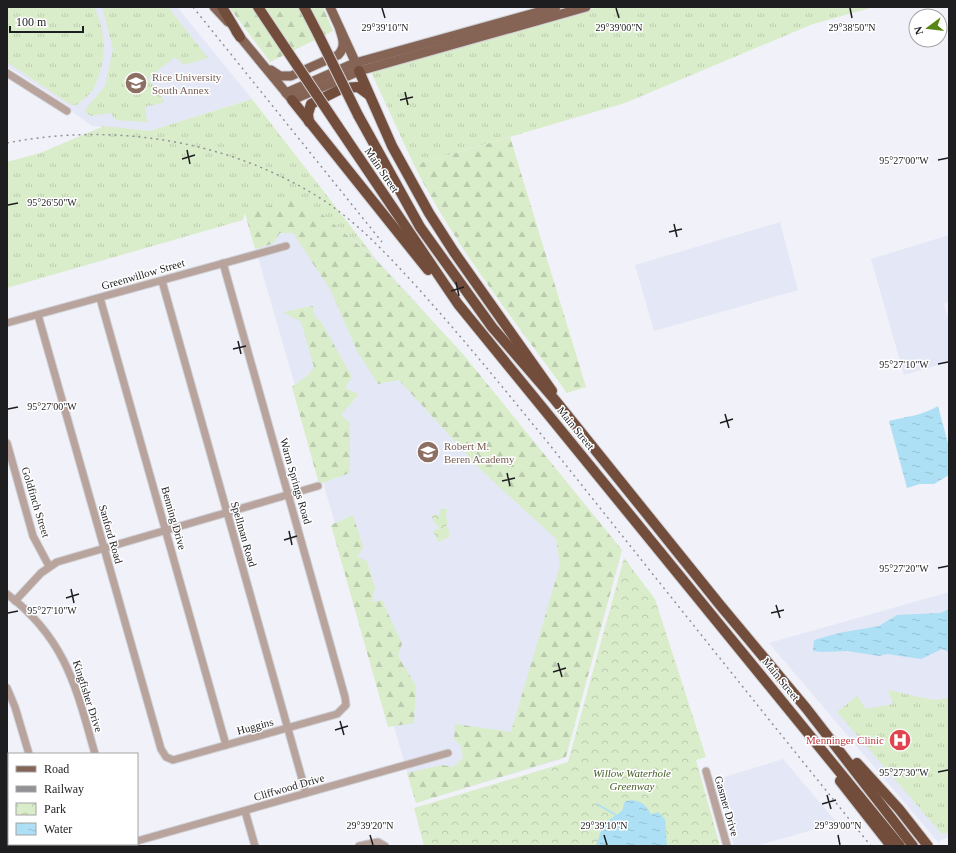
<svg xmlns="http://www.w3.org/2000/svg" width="956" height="853" font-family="'Times New Roman',serif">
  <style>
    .built { fill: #e4e7f5 }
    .grass { fill: url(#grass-tufts) }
    .forest { fill: url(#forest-firs) }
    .park { fill: url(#park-crowns) }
    .water { fill: url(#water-ripples) }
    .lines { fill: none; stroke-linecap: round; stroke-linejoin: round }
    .stream { stroke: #ade0f4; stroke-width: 1.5 }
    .minor-casing { stroke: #cfd0d6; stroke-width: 9 }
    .major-casing { stroke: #cfd0d6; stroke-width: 11 }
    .highway-casing { stroke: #cfd0d6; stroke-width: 12 }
    .minor { stroke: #b8a49c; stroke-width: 7 }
    .major { stroke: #866455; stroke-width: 9 }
    .highway { stroke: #734d3b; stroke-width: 10 }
    .rail { stroke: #919196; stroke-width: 1.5; stroke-dasharray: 2 4; stroke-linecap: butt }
    .highway-bridge-casing { stroke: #cfd0d6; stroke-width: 12; stroke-linecap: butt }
    .highway-bridge { stroke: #734d3b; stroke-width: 10 }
    .ticks { fill: none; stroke: #1e1e21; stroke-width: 1.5 }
    .labels { text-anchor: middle; stroke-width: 3; stroke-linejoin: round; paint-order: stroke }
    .education-label { font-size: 11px; fill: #785e54; stroke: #fff; text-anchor: start }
    .street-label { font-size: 11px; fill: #1e1e21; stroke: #fff }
    .health-label { font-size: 11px; fill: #be3a42; stroke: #fff; text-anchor: end }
    .park-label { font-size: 11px; font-style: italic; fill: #425d25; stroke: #fff }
    .ticks-label { font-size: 10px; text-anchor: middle; fill: #1e1e21; stroke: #fff; stroke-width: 3; stroke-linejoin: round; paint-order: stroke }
  </style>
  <defs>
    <pattern id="grass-tufts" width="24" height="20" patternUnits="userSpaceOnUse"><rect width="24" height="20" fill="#daedca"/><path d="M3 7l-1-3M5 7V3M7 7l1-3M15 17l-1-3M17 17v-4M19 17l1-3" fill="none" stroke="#bbcbad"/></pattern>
    <pattern id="forest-firs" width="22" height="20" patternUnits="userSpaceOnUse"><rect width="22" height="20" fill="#daedca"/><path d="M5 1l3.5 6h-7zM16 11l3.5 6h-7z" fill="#bbcbad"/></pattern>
    <pattern id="park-crowns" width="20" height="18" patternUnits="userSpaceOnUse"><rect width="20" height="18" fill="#daedca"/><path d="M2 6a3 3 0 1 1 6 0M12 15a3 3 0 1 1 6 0" fill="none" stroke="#bbcbad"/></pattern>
    <pattern id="water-ripples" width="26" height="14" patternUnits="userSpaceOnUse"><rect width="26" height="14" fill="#ade0f4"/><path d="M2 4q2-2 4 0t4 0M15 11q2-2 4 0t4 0" fill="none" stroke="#94c0d1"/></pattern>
  </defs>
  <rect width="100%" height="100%" fill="#f1f2f9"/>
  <g class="built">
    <polygon points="7,7 177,7 252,99 149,131 92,126 74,113 70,107 7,66"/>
    <polygon points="245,213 322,214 376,259 415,301 622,550 565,758 416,803"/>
    <polygon points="780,222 798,290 654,331 635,265"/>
    <polygon points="949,235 949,302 944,304 949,321 949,362 904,375 871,259"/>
    <polygon points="949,592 949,836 938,842 769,643"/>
    <polygon points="783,759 837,823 756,846 734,846 715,780"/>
  </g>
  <g class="grass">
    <path d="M7,7H94C107,33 107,61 94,88C91,94 82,100 77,105H71L7,62Z"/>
    <polygon points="102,7 168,7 208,58 184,65 175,57 148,78 165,102 145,107 147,122 116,120 110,113 91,116 84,111 105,86 113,49"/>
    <polygon points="599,7 874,7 813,24 625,103 414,165 371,72"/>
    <polygon points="252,99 376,259 322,214 245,213 243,220 7,288 7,162 40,153 104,126 149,131"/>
    <polygon points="888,690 933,700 949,698 949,832 942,834 837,712 857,696 866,709 893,704"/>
  </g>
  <g class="forest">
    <polygon points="229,7 323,7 333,31 270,62"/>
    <path d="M510,137L586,387L567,393C513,319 455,246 414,165Z"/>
    <polygon points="293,199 322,214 376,260 463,354 622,550 566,757 416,803 407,773 442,765 453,767 463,758 461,746 454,739 455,724 511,732 560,565 556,539 482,471 399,380 378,384 357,351 331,291 293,233 280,233 272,244 255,249 245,213"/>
    <polygon points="313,306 314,315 322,323 352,377 345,388 359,394 341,415 350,423 350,473 319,484 292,387 309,374 314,367 301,322 283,312"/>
    <polygon points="353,515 363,547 357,557 367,561 375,588 372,602 382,600 402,644 398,656 416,686 414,723 388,727 331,525"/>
  </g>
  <g class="park">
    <polygon points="445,508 447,510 446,517 448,523 446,526 449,530 449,537 438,542 433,531 437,529 441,529 435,524 432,517 435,514 440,516 439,511"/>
    <polygon points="624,558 655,599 706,757 696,760 720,846 424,846 414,808 568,762"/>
  </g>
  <g class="water">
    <path d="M938,406L949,447V475L934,484H920L907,488L889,421C905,417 924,415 938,406Z"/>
    <polygon points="949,609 949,652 942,649 921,659 887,654 879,656 847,651 822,652 813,651 814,640 839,633 879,626 897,615 940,613"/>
    <path d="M632,800C643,802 646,805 651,814L658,812L665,819L667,846H596L603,824L622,811L625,801Z"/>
  </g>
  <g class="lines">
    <polyline class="stream" points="597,804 616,815"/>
    <g class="minor-casing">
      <g id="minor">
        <polyline points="7,73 67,111"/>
        <polyline points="162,281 306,793"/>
        <polyline points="100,298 226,745"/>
        <polyline points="38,315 161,749 166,757 173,760 337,714 346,705 345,697 223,263"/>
        <polyline points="7,323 286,246"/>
        <polyline points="7,443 33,536 49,566"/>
        <path d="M7,594C66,639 76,687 95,754"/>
        <polyline points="15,601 41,573 57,562 318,486"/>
        <polyline points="7,688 15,707 29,754"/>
        <polyline points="706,771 727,846"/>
        <polyline points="245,811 255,846"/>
        <polyline points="137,841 448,753"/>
        <polyline points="54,844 55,846"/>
        <polyline points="119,846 126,844"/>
        <polyline points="359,846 378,842 385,846"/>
      </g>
    </g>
    <g class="major-casing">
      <g id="major">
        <polyline points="214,7 228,22"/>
        <polyline points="330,7 358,68"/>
        <polyline points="236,32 292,100 359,71 586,7"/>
        <path d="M271,70L280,76H291L338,55C346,47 343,39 340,30"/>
        <polyline points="286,93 355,63 556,7"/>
      </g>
    </g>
    <g class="highway-casing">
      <g id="highway">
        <polyline points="222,7 240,37"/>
        <polyline points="258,7 286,49"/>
        <polyline points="304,7 318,34"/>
        <polyline points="359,71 392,146 429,213 454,252 552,391"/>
        <polyline points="292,100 428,270"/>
        <polyline points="358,115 420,227 492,327 555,400 720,605 806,708 913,846"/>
        <polyline points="309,122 308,114 311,104 343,88 358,87 369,95"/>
        <polyline points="337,125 458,304 900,846"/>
        <polyline points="857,763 899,809 928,846"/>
        <polyline points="840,781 891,846"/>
      </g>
    </g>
    <use href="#minor" class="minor"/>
    <use href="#major" class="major"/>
    <use href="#highway" class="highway"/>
    <g class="rail">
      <polyline points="193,7 382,242"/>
      <path d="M7,143C113,122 228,140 320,198C357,222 386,253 416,286C462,337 505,390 549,444C656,578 763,713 871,846"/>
    </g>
    <g class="highway-bridge-casing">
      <g id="highway-bridge">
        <polyline points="318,34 358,115"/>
        <polyline points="286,49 337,125"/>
      </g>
    </g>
    <use href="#highway-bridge" class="highway-bridge"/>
  </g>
  <path class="ticks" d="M382,8L385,18M616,8L619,18M850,8L852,18M405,92L408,105M400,100L413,97M187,150L190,164M182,159L195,155M938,160L948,158M8,205L18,203M674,224L677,237M669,232L682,229M456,282L459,296M451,291L464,287M238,341L241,354M233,349L246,346M938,364L948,362M8,409L18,407M725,414L729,428M720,423L733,419M507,473L510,486M502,481L515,478M289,531L292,545M284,540L297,536M938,568L948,566M71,589L74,603M66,598L79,594M776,605L780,618M8,613L18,611M771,613L784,610M558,663L562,677M553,672L566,668M340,721L344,735M335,730L348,726M938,772L948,770M827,795L831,809M822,804L836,800M370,835L373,845M604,835L607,845M838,835L840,845"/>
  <defs>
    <g id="university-disc" transform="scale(1.15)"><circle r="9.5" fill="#8d6e63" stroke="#fff"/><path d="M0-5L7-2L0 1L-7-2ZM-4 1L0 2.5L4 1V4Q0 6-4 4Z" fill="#fff"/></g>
    <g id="school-disc" transform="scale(1.15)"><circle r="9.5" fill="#8d6e63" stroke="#fff"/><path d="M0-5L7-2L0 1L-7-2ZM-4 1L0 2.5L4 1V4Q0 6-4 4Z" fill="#fff"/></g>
    <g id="hospital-disc" transform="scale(1.15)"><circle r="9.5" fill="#e0444e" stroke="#fff"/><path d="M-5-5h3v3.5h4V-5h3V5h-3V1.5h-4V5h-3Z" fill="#fff"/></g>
  </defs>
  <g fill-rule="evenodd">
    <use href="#university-disc" x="136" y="83"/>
    <use href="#school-disc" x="428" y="452"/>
    <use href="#hospital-disc" x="900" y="740"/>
  </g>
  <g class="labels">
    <g class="education-label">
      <text x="152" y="81">Rice University<tspan x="152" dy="13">South Annex</tspan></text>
      <text x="444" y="450">Robert M.<tspan x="444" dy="13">Beren Academy</tspan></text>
    </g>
    <g class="street-label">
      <text transform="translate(382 170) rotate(56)" y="4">Main Street</text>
      <text transform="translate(143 274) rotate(-16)" y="4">Greenwillow Street</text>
      <text transform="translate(576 428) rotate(51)" y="4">Main Street</text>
      <text transform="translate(296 481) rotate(74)" y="4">Warm Springs Road</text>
      <text transform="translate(36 502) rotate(73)" y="4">Goldfinch Street</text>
      <text transform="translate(174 518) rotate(74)" y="4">Benning Drive</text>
      <text transform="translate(111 534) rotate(74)" y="4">Sanford Road</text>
      <text transform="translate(244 534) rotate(74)" y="4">Spellman Road</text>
      <text transform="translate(781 679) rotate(51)" y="4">Main Street</text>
      <text transform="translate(88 696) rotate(72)" y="4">Kingfisher Drive</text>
      <text transform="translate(255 726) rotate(-15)" y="4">Huggins</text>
      <text transform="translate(289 787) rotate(-16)" y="4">Cliffwood Drive</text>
      <text transform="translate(727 806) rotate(74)" y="4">Gasmer Drive</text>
    </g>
    <g class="health-label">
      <text x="884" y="744">Menninger Clinic</text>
    </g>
    <g class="park-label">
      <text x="632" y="777">Willow Waterhole<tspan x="632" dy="13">Greenway</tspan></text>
    </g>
  </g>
  <g class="ticks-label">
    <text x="385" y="31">29°39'10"N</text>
    <text x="619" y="31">29°39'00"N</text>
    <text x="852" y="31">29°38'50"N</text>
    <text x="904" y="164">95°27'00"W</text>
    <text x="52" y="206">95°26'50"W</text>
    <text x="904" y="368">95°27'10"W</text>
    <text x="52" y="410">95°27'00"W</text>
    <text x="904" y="572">95°27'20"W</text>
    <text x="52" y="614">95°27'10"W</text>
    <text x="904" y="776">95°27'30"W</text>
    <text x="370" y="829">29°39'20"N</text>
    <text x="604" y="829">29°39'10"N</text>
    <text x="838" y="829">29°39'00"N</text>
  </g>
  <rect width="956" height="853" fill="none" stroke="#1e1e21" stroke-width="16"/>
  <rect x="8" y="753" width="130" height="92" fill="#ffffff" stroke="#a5a5a6"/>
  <rect x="16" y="766" width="20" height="6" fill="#866455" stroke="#a5a5a6"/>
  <text x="44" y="773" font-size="12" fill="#1e1e21">Road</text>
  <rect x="16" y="786" width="20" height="6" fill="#919196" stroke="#a5a5a6"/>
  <text x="44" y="793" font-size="12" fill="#1e1e21">Railway</text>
  <rect x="16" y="803" width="20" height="12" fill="url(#park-crowns)" stroke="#a5a5a6"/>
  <text x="44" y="813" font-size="12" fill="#1e1e21">Park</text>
  <rect x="16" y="823" width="20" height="12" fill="url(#water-ripples)" stroke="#a5a5a6"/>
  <text x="44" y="833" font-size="12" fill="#1e1e21">Water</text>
  <g transform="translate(928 28) rotate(255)"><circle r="19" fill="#ffffff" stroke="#a5a5a6"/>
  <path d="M0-3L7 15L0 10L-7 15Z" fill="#588615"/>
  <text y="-6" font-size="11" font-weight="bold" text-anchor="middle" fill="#1e1e21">N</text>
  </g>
  <path d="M10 26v6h73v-6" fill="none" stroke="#1e1e21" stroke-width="2"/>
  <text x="16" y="26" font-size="12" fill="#1e1e21" stroke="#ffffff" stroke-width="3" paint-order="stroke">100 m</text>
</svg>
